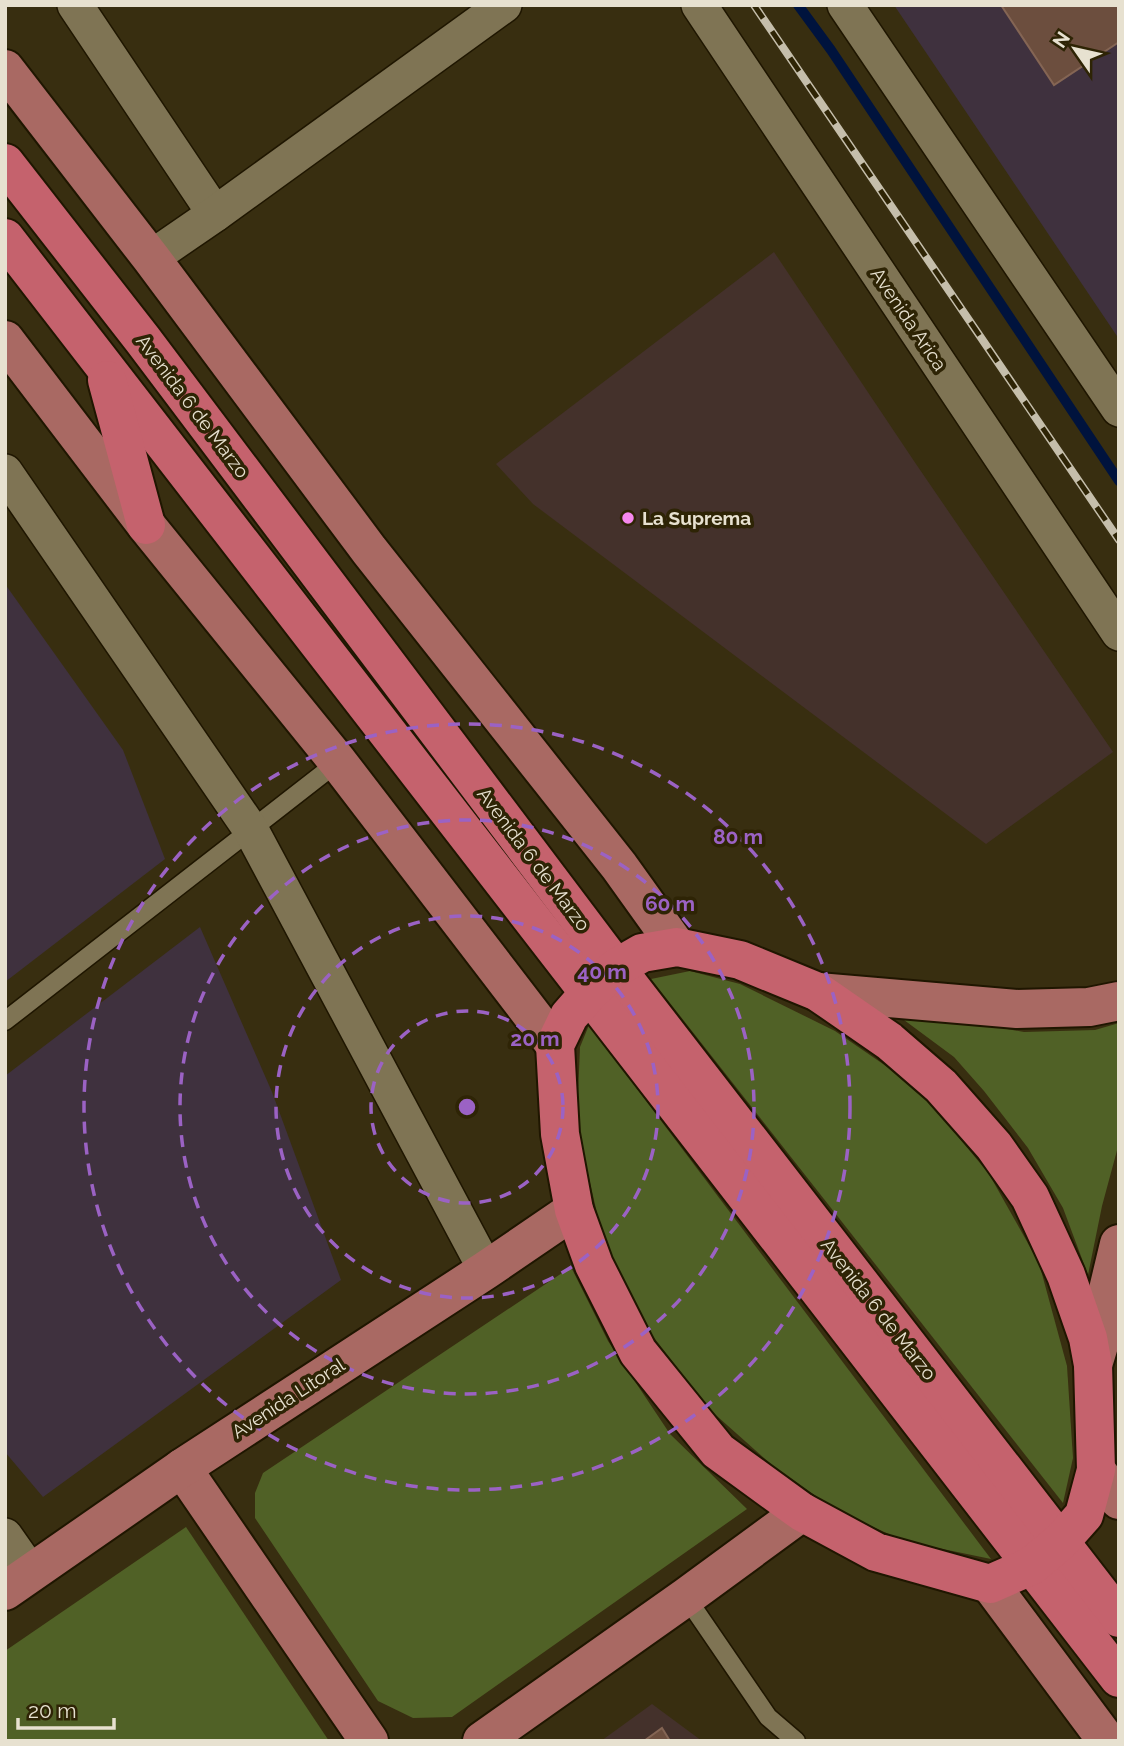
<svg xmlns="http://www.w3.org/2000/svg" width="1124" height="1746" font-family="Raleway,sans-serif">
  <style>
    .commercial { fill: #44312b }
    .industrial { fill: #3f313e }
    .green { fill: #506126 }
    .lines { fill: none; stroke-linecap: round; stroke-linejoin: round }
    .stream { stroke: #00133d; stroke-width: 10 }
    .building { fill: #6c4e3e; stroke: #846554; stroke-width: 2 }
    .lane-casing { stroke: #1f1600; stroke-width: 21 }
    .street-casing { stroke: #1f1600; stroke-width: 38 }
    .primary-casing { stroke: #1f1600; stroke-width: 42 }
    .highway-casing { stroke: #1f1600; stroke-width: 42 }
    .lane { stroke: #7f7454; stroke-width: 18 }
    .street { stroke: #7f7454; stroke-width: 35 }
    .primary { stroke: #a96963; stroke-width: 38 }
    .highway { stroke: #c5626d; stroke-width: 38 }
    .rail-casing { stroke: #c5beab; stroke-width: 8 }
    .rail { stroke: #2e2405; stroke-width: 5; stroke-dasharray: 16; stroke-linecap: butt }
    .ring { fill: none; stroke: #9b62c4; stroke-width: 3.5; stroke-dasharray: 12 9 }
    .poi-dot { fill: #f688ed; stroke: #2e2405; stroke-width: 2.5 }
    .labels { text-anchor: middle; stroke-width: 7; stroke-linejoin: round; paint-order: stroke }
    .street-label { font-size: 19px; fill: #e7e1d0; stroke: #2e2405 }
    .poi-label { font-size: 19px; font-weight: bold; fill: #e7e1d0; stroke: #2e2405; text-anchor: start }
    .centre { fill: #9b62c4; stroke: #2e2405; stroke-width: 3.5 }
    .ring-label { font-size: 21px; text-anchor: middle; font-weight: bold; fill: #9b62c4; stroke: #2e2405; stroke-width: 7; stroke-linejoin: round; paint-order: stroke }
  </style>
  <rect width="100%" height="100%" fill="#382e10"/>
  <g class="commercial">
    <polygon points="774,252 916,464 1113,752 986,844 533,504 496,464"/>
    <polygon points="652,1704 702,1741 601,1741"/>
  </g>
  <g class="industrial">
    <polygon points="894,5 1119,5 1119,339"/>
    <polygon points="5,584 123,750 165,859 5,982"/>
    <polygon points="200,927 272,1092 341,1280 43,1497 5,1452 5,1076"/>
  </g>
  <g class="green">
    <polygon points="690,971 740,984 835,1031 918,1088 989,1174 1039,1263 1067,1366 1073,1458 1063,1503 651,979"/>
    <polygon points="900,1017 974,1023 1024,1032 1095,1030 1119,1023 1119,1143 1102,1206 1088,1275 1063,1208 1028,1148 984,1091 954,1057"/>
    <polygon points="589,1025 991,1559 904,1541 834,1509 773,1466 709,1409 645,1326 602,1235 580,1139 578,1095 580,1047"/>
    <polygon points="571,1267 608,1341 670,1434 747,1509 452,1717 413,1718 378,1701 255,1518 255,1493 263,1473"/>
    <polygon points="186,1527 329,1741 5,1741 5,1651"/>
  </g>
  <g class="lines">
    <polyline class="stream" points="798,5 831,50 1119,481"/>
  </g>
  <g class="building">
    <polygon points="1001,5 1119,5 1119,42 1054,85"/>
    <polygon points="662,1728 670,1741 644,1741"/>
  </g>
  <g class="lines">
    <g class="lane-casing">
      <g id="lane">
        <polyline points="5,1021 338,762"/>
        <polyline points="686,1597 768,1717 796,1741"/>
      </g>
    </g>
    <g class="street-casing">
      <g id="street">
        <polyline points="75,5 215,214"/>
        <polyline points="699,5 1119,633"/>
        <polyline points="845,5 1119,409"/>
        <polyline points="151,258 215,214 504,5"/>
        <polyline points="5,472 251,830 486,1270"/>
        <polyline points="5,1536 31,1573"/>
      </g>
    </g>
    <g class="primary-casing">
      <g id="primary">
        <polyline points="5,69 151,258 369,550 619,866 677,947"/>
        <polyline points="5,340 146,525 338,762 555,1045"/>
        <polyline points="818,992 1017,1009 1089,1007 1119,1001"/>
        <polyline points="1093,1365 1106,1322 1107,1294 1119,1244"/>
        <polyline points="182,1468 369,1741"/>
        <polyline points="1096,1470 1119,1500"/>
        <polyline points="990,1584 1107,1741"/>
        <polyline points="5,1591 182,1468 486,1270 574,1210"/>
        <polyline points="482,1741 686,1597 802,1512"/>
      </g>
    </g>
    <g class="highway-casing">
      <g id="highway">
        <polyline points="5,163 143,340 616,968 1119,1618"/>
        <polyline points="5,238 1119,1678"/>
        <polyline points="107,380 146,525"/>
        <polygon points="677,947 740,960 818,992 889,1041 941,1086 994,1146 1030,1197 1066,1275 1088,1338 1093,1365 1096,1470 1084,1515 1060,1542 1031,1566 990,1584 876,1552 802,1512 718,1451 638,1352 594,1265 574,1210 560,1134 555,1045 569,1016 590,992 616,968 642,953"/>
      </g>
    </g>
    <use href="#lane" class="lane"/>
    <use href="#street" class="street"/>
    <use href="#primary" class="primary"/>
    <use href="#highway" class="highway"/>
    <g class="rail-casing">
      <polyline id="rail" points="754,5 1119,540"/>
    </g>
    <use href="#rail" class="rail"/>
  </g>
  <g class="ring">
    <circle cx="467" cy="1107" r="96"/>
    <circle cx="467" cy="1107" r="191"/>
    <circle cx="467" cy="1107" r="287"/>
    <circle cx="467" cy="1107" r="383"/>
  </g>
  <circle class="poi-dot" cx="628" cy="518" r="7"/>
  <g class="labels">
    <g class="street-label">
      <text transform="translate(909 319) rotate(56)" y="7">Avenida Arica</text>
      <text transform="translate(193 406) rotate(53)" y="7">Avenida 6 de Marzo</text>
      <text transform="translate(534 859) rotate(53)" y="7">Avenida 6 de Marzo</text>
      <text transform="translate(879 1309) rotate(52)" y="7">Avenida 6 de Marzo</text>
      <text transform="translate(288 1398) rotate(-33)" y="7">Avenida Litoral</text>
    </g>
    <g class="poi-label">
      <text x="642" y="525">La Suprema</text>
    </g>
  </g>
  <circle cx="467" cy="1107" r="10" class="centre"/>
  <g class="ring-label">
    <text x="738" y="844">80 m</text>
    <text x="670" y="911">60 m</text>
    <text x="602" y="979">40 m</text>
    <text x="535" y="1046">20 m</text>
  </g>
  <rect width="1124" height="1746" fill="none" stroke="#e7e1d0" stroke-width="14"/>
  <g transform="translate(1075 49) rotate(304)" stroke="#2e2405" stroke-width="5" paint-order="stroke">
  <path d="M0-5L12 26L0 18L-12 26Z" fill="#e7e1d0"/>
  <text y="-10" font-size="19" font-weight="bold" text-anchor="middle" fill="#e7e1d0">N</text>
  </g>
  <path d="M18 1718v10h96v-10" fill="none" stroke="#e7e1d0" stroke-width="3.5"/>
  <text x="28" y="1718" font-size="21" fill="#e7e1d0" stroke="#2e2405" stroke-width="5" paint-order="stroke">20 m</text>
</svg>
